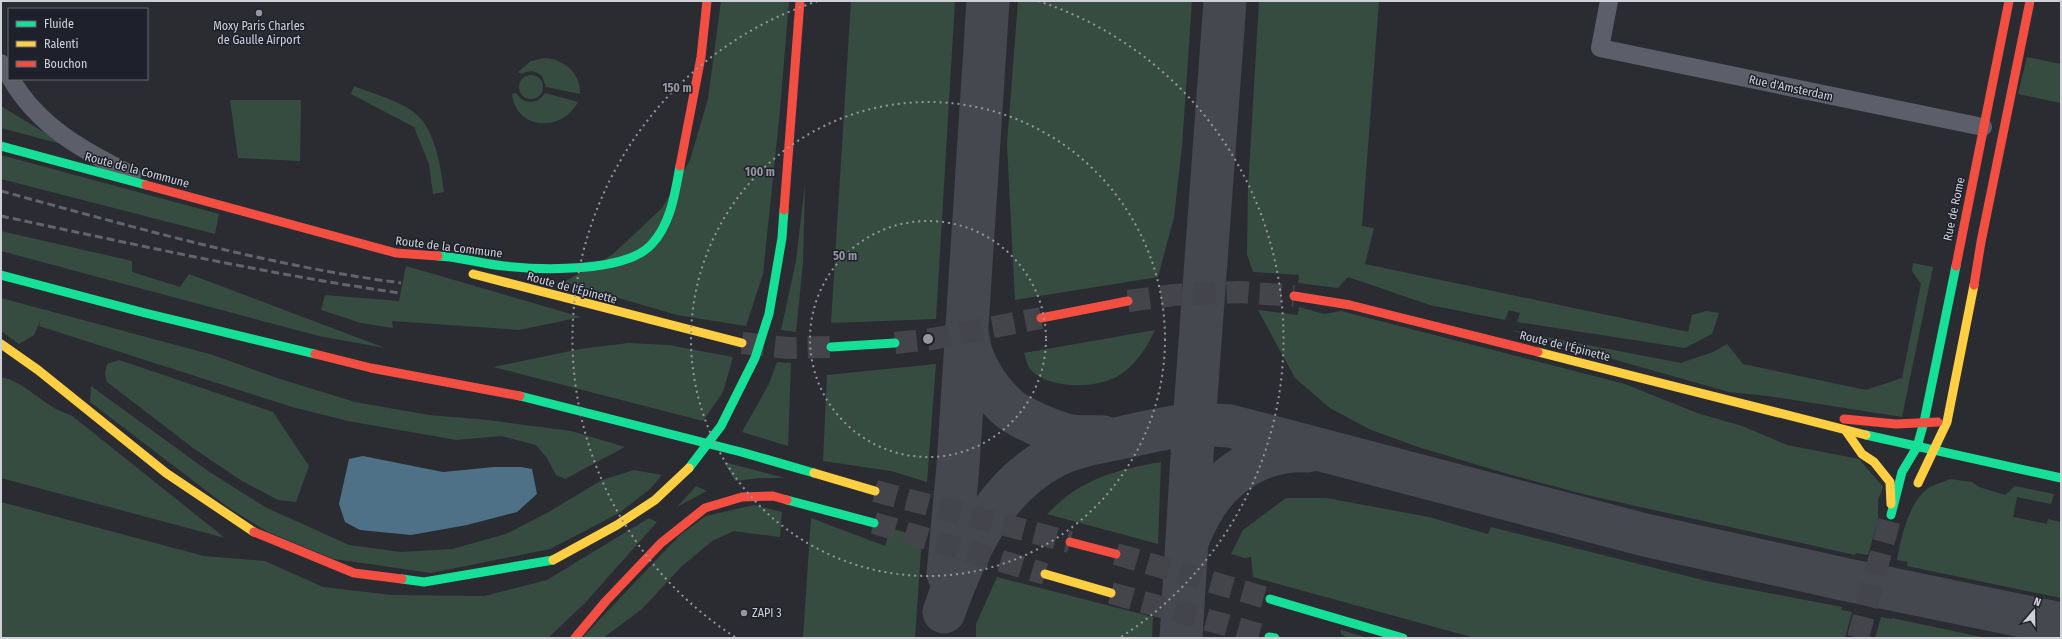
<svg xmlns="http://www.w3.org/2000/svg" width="2062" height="639" font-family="'Fira Sans Condensed',sans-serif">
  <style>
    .green { fill: #364c40 }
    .water { fill: #4e7187 }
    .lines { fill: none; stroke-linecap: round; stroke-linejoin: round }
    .taxiway { stroke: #46484f; stroke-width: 43 }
    .secondary-tunnel { stroke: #44454b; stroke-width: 22; stroke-dasharray: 22 11; stroke-linecap: butt }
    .primary-tunnel { stroke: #44454b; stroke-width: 22; stroke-dasharray: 22 11; stroke-linecap: butt }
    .street { stroke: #5c5f69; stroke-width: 18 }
    .fast { stroke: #16e098; stroke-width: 9 }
    .slow { stroke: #ffcf43; stroke-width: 9 }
    .jam { stroke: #f24e42; stroke-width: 9 }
    .rail { stroke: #62646c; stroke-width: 3; stroke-dasharray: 8 4; stroke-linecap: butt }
    .ring { fill: none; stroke: #96979e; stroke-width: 2; stroke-dasharray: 2 4 }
    .poi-dot { fill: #96979e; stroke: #1e202b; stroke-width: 1.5 }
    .labels { text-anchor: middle; stroke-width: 3; stroke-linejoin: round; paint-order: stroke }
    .poi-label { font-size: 12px; fill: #d0d1d8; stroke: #1e202b }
    .street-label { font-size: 12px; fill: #d0d1d8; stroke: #1e202b }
    .centre { fill: #96979e; stroke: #1e202b; stroke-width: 2 }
    .ring-label { font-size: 12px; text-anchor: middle; font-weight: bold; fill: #96979e; stroke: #1e202b; stroke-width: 3; stroke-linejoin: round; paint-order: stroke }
  </style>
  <rect width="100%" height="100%" fill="#2b2c32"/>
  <g class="green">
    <polygon points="721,1 789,1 780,110 763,274 746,326 677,315 564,282 612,255 662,208 690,160 708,99"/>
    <polygon points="851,1 955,1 936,319 831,323"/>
    <polygon points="1018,1 1192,1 1182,146 1174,217 1158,277 1015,300 1007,144"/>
    <polygon points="1259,1 1379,1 1362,226 1374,228 1365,264 1688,332 1692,315 1706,311 1719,313 1712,334 1685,348 1517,322 1520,313 1509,310 1505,320 1430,305 1348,277 1338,288 1298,283 1299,275 1253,272 1247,254 1248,189"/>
    <polygon points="2027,57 2061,64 2061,103 2018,94"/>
    <path d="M546,58C565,60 581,74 580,94L546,87L542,76C535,70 529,70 521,74L518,72L531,61Z"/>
    <circle cx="531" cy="87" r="12"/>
    <path d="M354,86C373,94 407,102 421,119C436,137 441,168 444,192L433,194L429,164L414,127L351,94Z"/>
    <path d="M516,93C524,105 538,105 545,93L578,102C562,133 516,130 512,94Z"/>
    <polygon points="230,100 301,100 300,161 238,158"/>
    <polygon points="1,106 65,145 1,128"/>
    <polygon points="1,155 219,214 215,234 1,179"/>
    <polygon points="805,184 803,263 796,332 781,330 796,261"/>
    <polygon points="1,231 132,261 132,272 180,287 189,274 385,348 319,336 1,251"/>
    <polygon points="1913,263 1933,267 1902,417 1768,396 1729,392 1510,330 1681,363 1713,352 1727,344 1743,364 1866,390 1902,378 1921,284 1912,271"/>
    <polygon points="406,266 581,317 519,330 392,321 393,328 361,323 321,310 325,295 399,301"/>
    <polygon points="1,298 213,355 280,379 355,402 429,415 488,420 571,431 625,447 565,479 556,475 547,458 536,445 501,436 456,440 348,421 292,407 39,326 41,319 34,335 19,344 1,331"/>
    <polygon points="1299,307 1324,314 1341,311 1625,384 1697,413 1742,426 1787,445 1859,459 1883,487 1878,500 1878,524 1876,527 1868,555 1856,553 1855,555 1587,495 1508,474 1418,447 1369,429 1330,408 1295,378 1258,310 1298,315"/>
    <path d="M1155,330C1147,347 1137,363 1121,374C1101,389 1049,390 1031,370C1027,366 1026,358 1024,353Z"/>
    <polygon points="629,343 669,345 733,357 723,392 703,421 493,367 580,349"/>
    <polygon points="119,360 273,412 309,466 296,502 278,500 242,481 193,448 107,382 105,374 107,364"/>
    <polygon points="777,362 791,363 788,446 742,432 769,384"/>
    <polygon points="936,364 927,482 891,471 823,461 827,375"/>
    <path d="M1,377C29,383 44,408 71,415L225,538L1,478Z"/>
    <polygon points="91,386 208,471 265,507 349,545 401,552 452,549 506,534 547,513 602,480 634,470 662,475 650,489 619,513 550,549 431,573 334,559 268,532 229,508 90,402"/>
    <polygon points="724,462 785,478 759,478 735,481"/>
    <path d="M1161,462L1158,544L1047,514C1055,507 1062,499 1071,493C1097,475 1130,467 1161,462Z"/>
    <path d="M1950,479L1972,482L1979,487L2005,495L2015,486L2054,494L2051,504L2017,497L2013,517L2047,524L2048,519L2060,522L2061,515V598L1907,566L1908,562L1897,560C1901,538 1909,500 1930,487C1936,484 1944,482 1950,479Z"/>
    <polygon points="696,486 707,491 677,507"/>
    <polygon points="1286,498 1326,498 1429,517 1488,534 1491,527 1711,582 1842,607 1841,610 1852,612 1845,638 1475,638 1253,577 1251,557 1245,558 1231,554 1243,530"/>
    <polygon points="1,502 204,556 265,561 323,587 392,595 484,596 547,580 649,518 657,522 585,603 548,638 1,638"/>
    <polygon points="754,505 782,512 780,537 734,531 712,541 681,567 642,609 603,638 582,638 680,535 706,516"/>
    <polygon points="811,518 885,546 890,528 922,537 915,638 803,638"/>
    <polygon points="997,577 1153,617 1152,638 976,638 976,624"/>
    <polygon points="1881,617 1892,619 1892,618 1986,638 1875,638"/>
    <polygon points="1341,630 1368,638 1348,638 1341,634"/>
  </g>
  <polygon class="water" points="363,456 443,472 494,467 521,467 532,469 537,494 517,512 467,525 411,535 360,530 345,522 339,504 349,459"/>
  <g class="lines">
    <g class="taxiway">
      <path d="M968,337C970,362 988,389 1006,406C1017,417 1051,431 1067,435C1078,438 1092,436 1103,437"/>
      <path d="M1190,535C1192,529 1196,522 1199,516C1220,475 1262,448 1308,451"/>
      <polyline points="948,574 958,466 988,1"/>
      <path d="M944,612C965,552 995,486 1055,456C1077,445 1101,442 1125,437C1148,432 1170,426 1193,425C1205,424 1218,425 1230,426L1645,535L1843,579L2061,624"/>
      <polyline points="1181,638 1194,424 1225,1"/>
    </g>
    <g class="secondary-tunnel">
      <polyline points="1128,301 1174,295 1239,292 1294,296"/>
      <polyline points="742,343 788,348 831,347"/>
      <polyline points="895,343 932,339 1041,318"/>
      <polyline points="874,523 1045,574"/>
      <polyline points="1111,593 1269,637"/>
      <polyline points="1858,638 1891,515"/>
    </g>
    <g class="primary-tunnel">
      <polyline points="875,491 1070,542"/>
      <polyline points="1116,554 1270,599"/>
    </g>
    <g class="street">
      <polyline points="1609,1 1600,48 1983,127"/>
      <polyline points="1,63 9,76"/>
      <path d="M11,79C39,127 84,151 132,175"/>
    </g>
    <g class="fast">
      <polyline points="1,146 146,185"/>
      <path d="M438,256C461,257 482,264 504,266C541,270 624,273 651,245C671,224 675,193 680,166"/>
      <polyline points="1,275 145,313 315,354"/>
      <polyline points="831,347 895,343"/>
      <polyline points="520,396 741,452 814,473"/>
      <polyline points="1866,435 2061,478"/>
      <polyline points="689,468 721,426 755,358 769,314 782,238 784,210"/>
      <polyline points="787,500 874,523"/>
      <polyline points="1891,515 1902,472 1917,447 1924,422 1956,266"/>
      <polyline points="402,579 424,582 553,560"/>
      <polyline points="1270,599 1403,638"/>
      <polyline points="1269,637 1275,638"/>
    </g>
    <g class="slow">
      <polyline points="473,274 742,343"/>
      <polyline points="1,344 38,370 166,473 254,532"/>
      <polyline points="1538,352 1866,435"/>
      <polyline points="1846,431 1862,454 1874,462 1890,482 1891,504"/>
      <polyline points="814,473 875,491"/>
      <polyline points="1918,483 1947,422 1974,285"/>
      <polyline points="553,560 617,525 655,500 689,468"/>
      <polyline points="1045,574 1111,593"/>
    </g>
    <g class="jam">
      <polyline points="680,166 701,57 707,1"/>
      <polyline points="146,185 396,253 438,256"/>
      <polyline points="784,210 800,1"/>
      <polyline points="1956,266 2009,1"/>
      <polyline points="1974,285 1981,242 2030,1"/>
      <polyline points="1294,296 1350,305 1538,352"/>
      <polyline points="1041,318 1128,301"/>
      <polyline points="315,354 371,368 520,396"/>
      <polyline points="1844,419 1896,424 1938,422"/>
      <polyline points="254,532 354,573 402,579"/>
      <polyline points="1070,542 1116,554"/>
      <polyline points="575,638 606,601 661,543 705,508 742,497 773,496 787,500"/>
    </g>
    <g class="rail">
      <path d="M1,191C133,227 265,265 401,283"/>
      <path d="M1,216C133,244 266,274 400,293"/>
    </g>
  </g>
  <g class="ring">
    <circle cx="928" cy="339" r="118"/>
    <circle cx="928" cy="339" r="237"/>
    <path d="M735 637A355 355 0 0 1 818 1M1038 1A355 355 0 0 1 1121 637"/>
  </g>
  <g class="poi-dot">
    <circle cx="259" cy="13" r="4"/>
    <circle cx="744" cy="613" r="4"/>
  </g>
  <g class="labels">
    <g class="poi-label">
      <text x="259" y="30">Moxy Paris Charles<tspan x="259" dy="14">de Gaulle Airport</tspan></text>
      <text x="752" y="617" text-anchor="start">ZAPI 3</text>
    </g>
    <g class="street-label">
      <text transform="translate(1791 88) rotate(12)" y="4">Rue d'Amsterdam</text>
      <text transform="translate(137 170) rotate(15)" y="4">Route de la Commune</text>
      <text transform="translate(1954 209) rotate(-78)" y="4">Rue de Rome</text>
      <text transform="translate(449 247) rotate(7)" y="4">Route de la Commune</text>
      <text transform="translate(572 288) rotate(15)" y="4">Route de l'Épinette</text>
      <text transform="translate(1565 346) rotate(14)" y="4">Route de l'Épinette</text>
    </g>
  </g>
  <circle cx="928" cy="339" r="6" class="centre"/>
  <g class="ring-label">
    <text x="677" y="92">150 m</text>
    <text x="760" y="176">100 m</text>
    <text x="845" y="260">50 m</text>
  </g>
  <rect width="2062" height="639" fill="none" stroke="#d0d1d8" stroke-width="4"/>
  <rect x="8" y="8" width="140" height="72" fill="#1e202b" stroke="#656770"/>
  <rect x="16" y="21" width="20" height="6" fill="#16e098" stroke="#656770"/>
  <text x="44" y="28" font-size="12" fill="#d0d1d8">Fluide</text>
  <rect x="16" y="41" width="20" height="6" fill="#ffcf43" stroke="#656770"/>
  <text x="44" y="48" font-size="12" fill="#d0d1d8">Ralenti</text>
  <rect x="16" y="61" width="20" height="6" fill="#f24e42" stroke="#656770"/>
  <text x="44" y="68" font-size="12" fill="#d0d1d8">Bouchon</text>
  <g transform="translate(2034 611) rotate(20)" stroke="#1e202b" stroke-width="3" paint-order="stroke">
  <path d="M0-3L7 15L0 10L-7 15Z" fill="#d0d1d8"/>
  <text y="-6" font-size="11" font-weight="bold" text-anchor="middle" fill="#d0d1d8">N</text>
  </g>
</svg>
